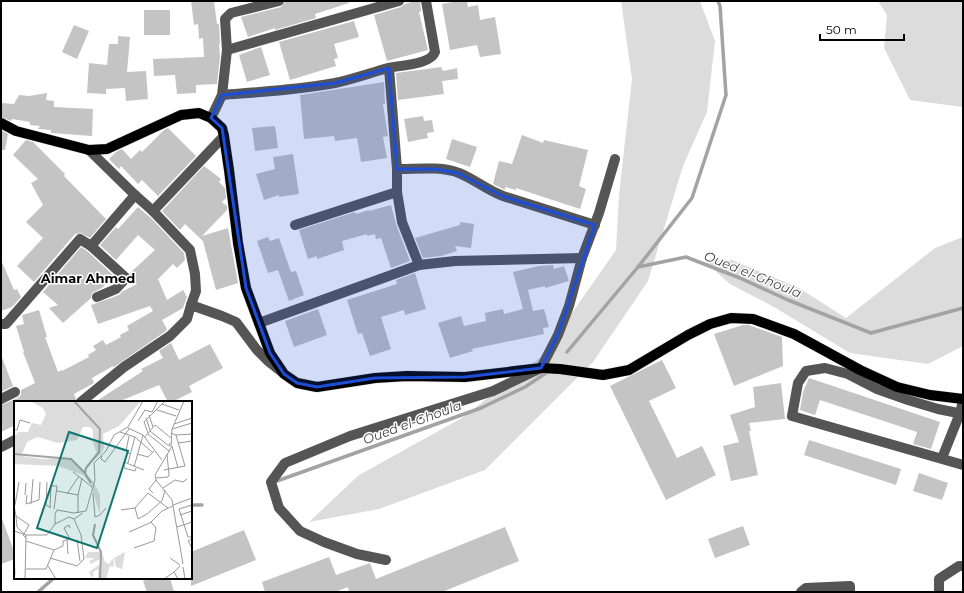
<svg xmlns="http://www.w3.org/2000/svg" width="964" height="593" font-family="Montserrat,sans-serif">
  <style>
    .green { fill: #dcdcdc }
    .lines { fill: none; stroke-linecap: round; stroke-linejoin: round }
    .stream { stroke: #a3a3a3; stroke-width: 3.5 }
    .building { fill: #c4c4c4 }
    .major-casing { stroke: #dbdbdb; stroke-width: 11 }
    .minor { stroke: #555; stroke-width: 10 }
    .major { stroke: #000; stroke-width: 10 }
    .marked { fill: #1d4ed8; fill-opacity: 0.2; stroke: #1d4ed8; stroke-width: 3; stroke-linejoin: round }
    .labels { text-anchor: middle; stroke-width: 3; stroke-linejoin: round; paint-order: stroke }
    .water-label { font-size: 13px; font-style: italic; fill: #444; stroke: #fff }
    .neighbourhood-label { font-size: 13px; font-weight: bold; fill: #000; stroke: #fff }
    .inset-river { fill: none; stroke: #a3a3a3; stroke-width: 2 }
    .inset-road { fill: none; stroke: #999; stroke-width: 1 }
    .view { fill: #0f766e; fill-opacity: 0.15; stroke: #0f766e; stroke-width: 2 }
    .inset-edge { fill: none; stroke: #000; stroke-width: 2 }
  </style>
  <rect width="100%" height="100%" fill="#fff"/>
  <g class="green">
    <polygon points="621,1 700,1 715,41 707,112 683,166 648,281 593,362 485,470 379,509 309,522 359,475 462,418 542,356 616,250 619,195 632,79"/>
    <polygon points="878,1 963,1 963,107 910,100 884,48 887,15"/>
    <polygon points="963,237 963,346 928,364 850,353 774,307 730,284 705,262 732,260 799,288 846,318 935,248"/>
  </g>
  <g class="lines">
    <g class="stream">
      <polyline points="638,267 692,198 726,95 720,6 718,1"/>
      <polyline points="567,352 638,267 686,257 740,278 788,300 871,333 963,308"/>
      <polyline points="277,481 481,408 525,387 549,371"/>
      <polyline points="191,505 202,505"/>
      <polyline points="38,592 54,578"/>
    </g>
  </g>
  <g class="building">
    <polygon points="191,1 214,1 217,24 219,24 220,43 219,44 220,57 217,84 196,85 196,93 177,94 175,75 154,76 153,59 204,57 203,38 199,39 198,24 194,25"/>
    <polygon points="290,1 348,1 349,3 315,14 316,18 275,30 275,28 248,37 241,17 281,7 285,2"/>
    <polygon points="415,1 420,1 421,11 419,12 428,50 387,61 374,15 401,7 405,4"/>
    <polygon points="458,1 467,1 468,7 478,5 480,20 495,17 501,54 480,57 477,45 450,50 442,4"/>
    <rect x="144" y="10" width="26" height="25"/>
    <polygon points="354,21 359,37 334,44 338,58 334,59 336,66 290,80 279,42"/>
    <polygon points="74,25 89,31 77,59 62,52"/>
    <polygon points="118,36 130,37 127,72 146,71 148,99 126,101 125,88 106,89 106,94 87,93 89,63 107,65 109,44 118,44"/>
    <polygon points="261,47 270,75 247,82 239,55"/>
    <polygon points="441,67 443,71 457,68 458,79 442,81 444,94 398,100 396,73"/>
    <polygon points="384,82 385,104 383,104 388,136 383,137 387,158 361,162 357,138 335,141 334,136 304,139 300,95"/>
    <polygon points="47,93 46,100 54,101 54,107 93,109 92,136 51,133 51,130 38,129 40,126 30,125 30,122 12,119 11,121 1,117 2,103 14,104 19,95 29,96"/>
    <polygon points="423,116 424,121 432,120 434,132 427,133 428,138 408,142 404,119"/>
    <polygon points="275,126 278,148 255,151 252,128"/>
    <polygon points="168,128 196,156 158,196 142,180 138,184 121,166 119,169 109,159 116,152 122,149 131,159 140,150 142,152 164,130"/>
    <polygon points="1,130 8,134 5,150 1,150"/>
    <polygon points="522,135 543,143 544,140 588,150 579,186 586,189 580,209 516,188 516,190 505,187 505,190 493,184 499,161 512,164"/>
    <polygon points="452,139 477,147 470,167 446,159"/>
    <polygon points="26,140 33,142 65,174 64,176 106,219 90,238 81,233 75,234 34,282 17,266 43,238 26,222 43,205 31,183 38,179 13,155"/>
    <polygon points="293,154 299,194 279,197 279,195 264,200 256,174 275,169 273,157"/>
    <polygon points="204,166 221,179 219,182 225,188 226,198 222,202 227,206 227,210 202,236 228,228 238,283 216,290 203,241 185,224 180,230 162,211"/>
    <polygon points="391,205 396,224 410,261 391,268 381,238 376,239 375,234 367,236 367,234 342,241 344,250 317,259 317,256 308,259 299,230 355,212 356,214 369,210 369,211"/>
    <polygon points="138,207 152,219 184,253 185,260 177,268 173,264 158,279 167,300 183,290 187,297 183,308 162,320 167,329 166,331 114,367 113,366 92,378 94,383 74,394 76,399 75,402 15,402 15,425 1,432 1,405 18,398 21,395 21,390 35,383 23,352 24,352 16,326 24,324 22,315 39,310 47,337 45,337 58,372 62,370 62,371 89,357 88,355 96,350 93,346 103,340 106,345 121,337 120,335 129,330 127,326 153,311 150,306 98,324 91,305 119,295 123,291 137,284 132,279 130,273 155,250 138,235 116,260 100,245 116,227 118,229"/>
    <polygon points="460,222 474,224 471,248 455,246 457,251 441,256 423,258 415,238 460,225"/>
    <polygon points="268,237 270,241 279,238 291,272 296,271 304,295 289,301 278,270 268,273 257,241"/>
    <polygon points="81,247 87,251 114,276 102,288 92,293 91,298 63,323 49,308 58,305 43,292"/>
    <polygon points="1,260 14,290 17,289 21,297 12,307 1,311"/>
    <polygon points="553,265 554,269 564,266 569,281 545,288 545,286 528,290 533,311 544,309 549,327 543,328 544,334 472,349 473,351 450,358 438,323 461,316 464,326 486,321 485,313 503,309 504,314 523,309 513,272 539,266"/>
    <polygon points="415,273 426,309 405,315 404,310 381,317 391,349 370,356 362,333 358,334 347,300 397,284 396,280"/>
    <polygon points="318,309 327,335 294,347 285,321"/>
    <polygon points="743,325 749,325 782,337 783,366 734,386 714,334"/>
    <polygon points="171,343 179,360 210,344 223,368 189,386 192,392 172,402 168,402 159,385 118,402 95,402 143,371 141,369 163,358 159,351"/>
    <polygon points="1,355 13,386 1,392"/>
    <polygon points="662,360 676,388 649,401 677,458 702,446 716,475 666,500 610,386"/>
    <polygon points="809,378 940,422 931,449 913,444 917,432 820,400 815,415 800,410 803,392"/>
    <polygon points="781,383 785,419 749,423 751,431 749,431 758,475 731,481 723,446 739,442 730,415 755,407 753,387"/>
    <polygon points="809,440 901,469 896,485 804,455"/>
    <polygon points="919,473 948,483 942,500 913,491"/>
    <polygon points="1,519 2,519 15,554 15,559 1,564"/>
    <polygon points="743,526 750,545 715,558 708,539"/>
    <polygon points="505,527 519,561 442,592 349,592 348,587 335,592 265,592 262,582 329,557 336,575 370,563 376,579"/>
    <polygon points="244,530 256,560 191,586 191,552"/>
    <polygon points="152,578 170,578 174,592 147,592 143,581"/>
  </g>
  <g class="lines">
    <g class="major-casing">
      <polyline id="major" points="1,123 16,131 89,150 107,149 181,115 199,113 211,118 222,128 224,136 229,170 238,243 246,288 270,353 284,374 297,383 317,387 375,378 407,376 465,377 541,368 560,369 603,375 629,370 688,335 710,324 731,318 753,319 794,334 860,370 897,387 930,395 963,399"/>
    </g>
    <g class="minor">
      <polyline points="227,50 399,1"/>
      <polyline points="389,68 397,169 397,192 402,222 419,265"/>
      <path d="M222,95C260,92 298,90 335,83C353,79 370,73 388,68C401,65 430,65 435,52L426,1"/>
      <polyline points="211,118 222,95 227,50 225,19 231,13 279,1"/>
      <polyline points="89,150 135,195 153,211 190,250 195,274 196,291 191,305"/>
      <path d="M397,169C417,169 440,166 459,173C474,179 487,190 503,196L595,225"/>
      <polyline points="153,211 224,136"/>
      <polyline points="295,225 397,192"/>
      <polyline points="91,246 135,195"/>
      <polyline points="259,323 419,265 455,261 582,258"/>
      <polyline points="1,324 6,324 80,239 91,246 126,278 116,289 97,297"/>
      <polyline points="1,399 15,392"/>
      <polyline points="81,402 124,367 170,336 187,319 191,305 222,316 236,322 257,350 268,361 282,372"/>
      <polyline points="963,414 938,409 908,400 877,389 848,374 825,368 806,371 798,383 792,416 963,465"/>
      <polyline points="1,447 15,440"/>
      <polyline points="942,458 960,413 963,401"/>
      <polyline points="386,560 357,554 324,542 300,531 279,508 271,482 285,463 350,436 493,391 541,368 558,335 569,306 582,258 599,213 615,159"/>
      <polyline points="801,592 806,588 850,586 850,592"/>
      <polyline points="939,592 939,579 959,566 963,566"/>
    </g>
    <use href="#major" class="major"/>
  </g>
  <path class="marked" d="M389,68L397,169H436L458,173L503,196L595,225L558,335L541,368L465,377L375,378L317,387L297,383L284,374L270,353L246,288L222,128L211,118L222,95L335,83Z"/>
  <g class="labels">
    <g class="water-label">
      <text transform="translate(753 274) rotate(22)" y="5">Oued el-Ghoula</text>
      <text transform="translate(412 422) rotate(-20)" y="5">Oued el-Ghoula</text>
    </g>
    <g class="neighbourhood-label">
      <text x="88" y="283">Aimar Ahmed</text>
    </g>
  </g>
  <g transform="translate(14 401)">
    <rect width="178" height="178" fill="#fff"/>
    <path d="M16,0H127L105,25L89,33L90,46L87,53L73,65L83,53L79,41V30L76,26H69L63,39L44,42L24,36L19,38L13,41L7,55L29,58L51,57L58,60L79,80L86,94V113L77,84L69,74L44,65L0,63V36L4,31H14L18,22L27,24L32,13L29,7ZM87,148L91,161L95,163L99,157L100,163L99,166L96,165L92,178H84V168L78,172L80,173L78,177L75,171L86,163V158L77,163L75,160L81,157H71L74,151H85ZM111,151L108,168L102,166L100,157Z" fill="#dcdcdc"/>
    <path class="inset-river" d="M60,0L86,28L85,51L72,67L71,72L77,82M0,53L57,58L71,72M81,123L79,134L87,151L86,178"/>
    <path class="inset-road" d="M148,3L165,9M143,9L162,15M138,11L144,0M135,14L139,26M132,17L136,29M124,20L131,9L138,11M160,23L178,17M114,27L129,34L148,59M158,28L178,22M0,29H3L6,19L16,22M136,30L155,45L156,42M106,31L121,36L138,51M134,32L130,21L151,0M134,33L155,50M162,34L178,33M115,35L112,50L116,53M131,36L141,24L157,37M164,42L178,40M158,45L164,67M123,53L134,56L140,50M88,55L87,58L91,61L115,28M114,62L121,36M120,66L129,34M122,67L121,70L110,67V61L130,69M150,69L171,65L162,34L157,32M59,71L78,86M141,77L154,76L155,74L153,53M33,81L32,104L37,107M149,87L161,79L169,81L173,78M43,90L64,94M79,92L81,116L86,114L92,107M139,92L135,88L142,79M53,93L65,75M11,94L12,82M13,94L12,103L25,99L26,81M17,103L19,78M0,104L2,115L15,124L10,133L3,126L2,115M1,104L5,81M159,104L178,97M178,104L165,108L174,136H178M36,106L37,85H43L40,108M121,107L124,118L133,113L148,100L151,89M107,109L121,107L134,92L154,107M64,112V94L68,77M166,114L178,110M41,123L55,116L60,118M163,126L178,121M0,130L12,134V137L9,134M115,131L138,121M12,134H33L41,123V113L43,109L60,112L72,110L81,79L80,62L92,50L100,34L114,26L129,0M178,138L174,140L178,147M53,139L54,153M63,139L66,160M12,140L40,149M120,147L140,140L142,127L137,121L148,110L159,105M0,152L1,174M36,157L63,165L70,158L67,134L60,118L69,112M156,157L166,164M169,163L158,99L142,79L141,74L157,47L158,28L170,0M34,165L42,178M169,166L171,178M12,168H32L40,149L49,145V140L56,138L50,127L55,124L56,127M11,178L12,137M150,178L160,171M164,178L160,171L166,165"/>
    <path class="view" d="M55,31L114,50L83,147L23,127Z"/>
    <rect width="178" height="178" class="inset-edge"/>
  </g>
  <rect width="964" height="593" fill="none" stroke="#000000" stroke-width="4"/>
  <path d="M820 34v6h84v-6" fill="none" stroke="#000000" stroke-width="2"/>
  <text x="826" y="34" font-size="12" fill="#000000" stroke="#ffffff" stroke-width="3" paint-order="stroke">50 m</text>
</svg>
